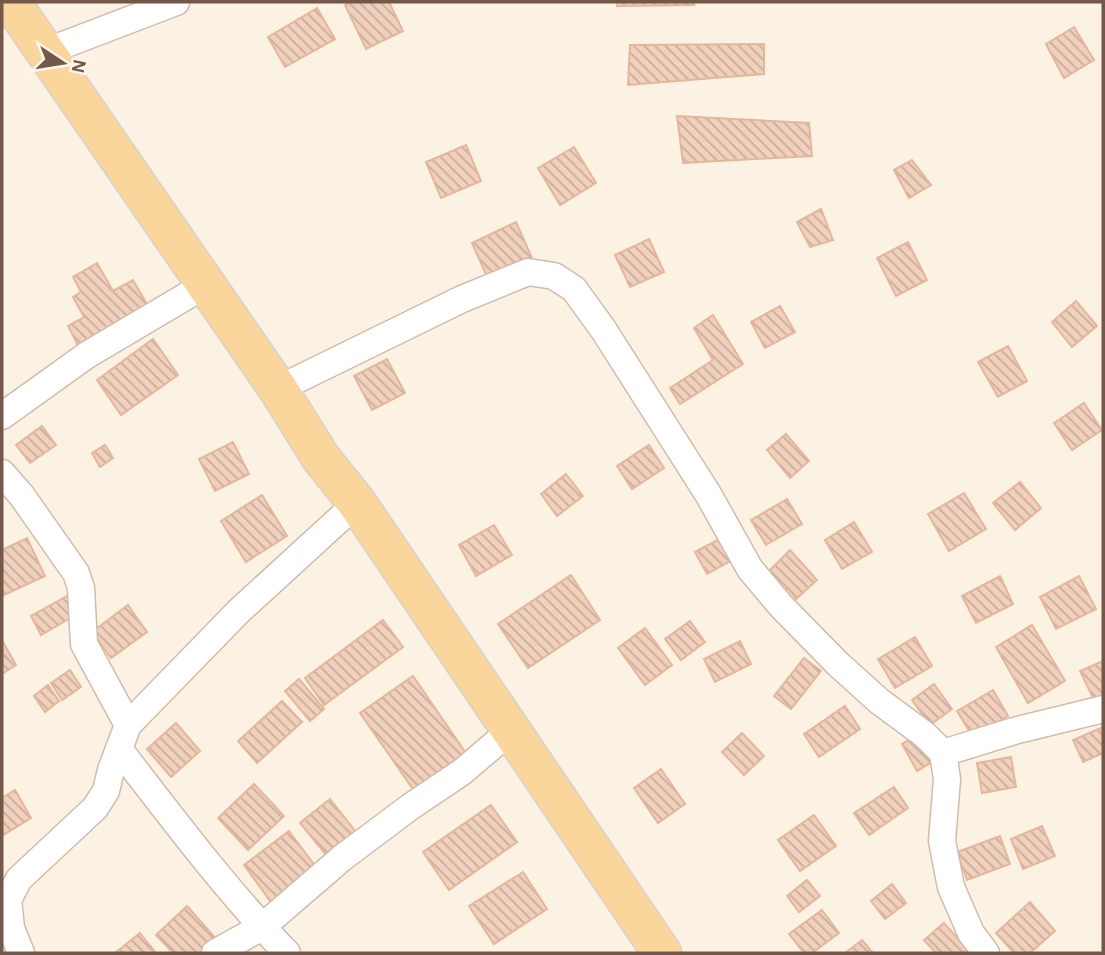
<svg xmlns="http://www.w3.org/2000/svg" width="1105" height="955" font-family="'Alegreya Sans',sans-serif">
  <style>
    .building { fill: url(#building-back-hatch); stroke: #e4b79c; stroke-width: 2 }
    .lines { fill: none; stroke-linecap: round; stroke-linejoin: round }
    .street-casing { stroke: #d0bcae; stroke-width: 29 }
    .primary-casing { stroke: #d8d0cc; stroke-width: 41 }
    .street { stroke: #fff; stroke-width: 26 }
    .primary { stroke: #fad69d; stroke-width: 38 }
  </style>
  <defs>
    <pattern id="building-back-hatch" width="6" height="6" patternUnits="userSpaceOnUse" patternTransform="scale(1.75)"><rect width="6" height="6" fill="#f1d0bc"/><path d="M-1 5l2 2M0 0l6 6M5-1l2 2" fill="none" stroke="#c8ac9b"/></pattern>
  </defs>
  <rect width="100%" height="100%" fill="#fcf2e4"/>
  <g class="building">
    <polygon points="352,2 389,2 403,31 366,49 345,5"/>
    <polygon points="618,2 693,2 694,5 617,6"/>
    <polygon points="317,8 335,39 285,67 268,37"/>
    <polygon points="1074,27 1094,60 1064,78 1046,44"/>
    <polygon points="764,44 764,74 628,85 630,45"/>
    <polygon points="677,116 809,123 812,156 683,163"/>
    <polygon points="466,145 481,181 441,198 426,162"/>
    <polygon points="574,147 596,183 560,205 538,168"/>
    <polygon points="912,160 931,185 909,198 894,170"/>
    <polygon points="821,209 833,240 810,247 797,222"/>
    <polygon points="516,222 532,258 488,279 472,243"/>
    <polygon points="649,239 664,272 630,287 615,255"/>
    <polygon points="908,242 927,280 896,296 877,258"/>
    <polygon points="97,263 113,291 133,280 151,311 81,351 68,326 84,317 73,297 81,292 73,277"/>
    <polygon points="1076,301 1097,326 1072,347 1052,322"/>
    <polygon points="780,306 795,332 765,348 751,322"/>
    <polygon points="713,315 743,364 680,404 670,388 713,360 694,328"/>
    <polygon points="153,339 178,375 121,415 97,380"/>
    <polygon points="1008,346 1027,381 998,397 978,362"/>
    <polygon points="387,359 405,393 372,410 354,376"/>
    <polygon points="1084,403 1102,430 1072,450 1054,423"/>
    <polygon points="42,426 56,445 30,463 16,445"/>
    <polygon points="786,434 809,461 790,478 767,450"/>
    <polygon points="233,442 249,474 215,491 199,459"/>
    <polygon points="105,445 113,458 100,467 92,453"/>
    <polygon points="649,445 664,468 632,489 617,466"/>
    <polygon points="566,474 583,496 557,516 541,494"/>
    <polygon points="1020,482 1041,508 1015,530 993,503"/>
    <polygon points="964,493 986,529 949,551 928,514"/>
    <polygon points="262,495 287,536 246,562 221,521"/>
    <polygon points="787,499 802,524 766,545 751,520"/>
    <polygon points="854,522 872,552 842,569 825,540"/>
    <polygon points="494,525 512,555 476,576 459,545"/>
    <polygon points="723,537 734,559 707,574 695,552"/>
    <polygon points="27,538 45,576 2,596 2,550"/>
    <polygon points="790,550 817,580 794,601 768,572"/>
    <polygon points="571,575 600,620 528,668 498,624"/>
    <polygon points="1000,576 1013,604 976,623 962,596"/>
    <polygon points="1079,576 1096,609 1056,629 1040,597"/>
    <polygon points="67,596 77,614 41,635 31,616"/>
    <polygon points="128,605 147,632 111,658 92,632"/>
    <polygon points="383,620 403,647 324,705 305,678"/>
    <polygon points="690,621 705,642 681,660 665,639"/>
    <polygon points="1032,625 1065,681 1028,703 996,647"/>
    <polygon points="645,628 672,665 645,685 618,648"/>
    <polygon points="915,637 932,666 895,688 878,659"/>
    <polygon points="740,641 751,664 715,682 704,659"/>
    <polygon points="3,642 16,665 2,674 2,643"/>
    <polygon points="804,658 821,671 791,709 774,696"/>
    <polygon points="1103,661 1103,698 1095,702 1080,671"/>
    <polygon points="70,670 81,687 62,700 51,683"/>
    <polygon points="413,676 470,759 417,795 360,713"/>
    <polygon points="299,679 324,709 310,721 285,691"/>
    <polygon points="934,684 952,709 930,725 912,700"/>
    <polygon points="48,685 59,701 45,712 34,696"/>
    <polygon points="993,690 1008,716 973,737 957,711"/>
    <polygon points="282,701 302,722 257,763 238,741"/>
    <polygon points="845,706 860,729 819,757 804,734"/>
    <polygon points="176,723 200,751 171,777 147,749"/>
    <polygon points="1103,727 1103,753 1083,762 1073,740"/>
    <polygon points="742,733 764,756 744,775 722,752"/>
    <polygon points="920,734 935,760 917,771 902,744"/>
    <polygon points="1011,757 1016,787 982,793 977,763"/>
    <polygon points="661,769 685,804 658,823 634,788"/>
    <polygon points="254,784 284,816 248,850 218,818"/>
    <polygon points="894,787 908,808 869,835 854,813"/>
    <polygon points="15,790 31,818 2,836 2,798"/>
    <polygon points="330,799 356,832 327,856 300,823"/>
    <polygon points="491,805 517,842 449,890 423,852"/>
    <polygon points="814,815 836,846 800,871 778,840"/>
    <polygon points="1042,826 1055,856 1023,869 1011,839"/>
    <polygon points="289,831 319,871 273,905 244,865"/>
    <polygon points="1000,836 1010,864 967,880 957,852"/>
    <polygon points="523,872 547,909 494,944 469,906"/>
    <polygon points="807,880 820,896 799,912 787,896"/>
    <polygon points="892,884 906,903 885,919 871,901"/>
    <polygon points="1030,902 1055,931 1030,953 1014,953 996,933"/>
    <polygon points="187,906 217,940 202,953 173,953 156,935"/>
    <polygon points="822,910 839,933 812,953 804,953 789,934"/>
    <polygon points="944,923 968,950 964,953 936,953 924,940"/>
    <polygon points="140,933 156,953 115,953"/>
    <polygon points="862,940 873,953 845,953"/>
  </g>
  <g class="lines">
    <g class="street-casing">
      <g id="street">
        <polyline points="45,52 176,2"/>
        <polyline points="278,389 462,299 528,272 554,276 574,289 603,329 708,494 750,569 781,606 838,664 879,701 925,735 943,753 947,779 942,841 951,887 971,933 986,953"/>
        <polyline points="2,416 87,355 205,285"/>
        <polyline points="2,473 22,496 76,573 81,588 84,644 128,725"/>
        <path d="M119,749C173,819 226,890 287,953"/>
        <polyline points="943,753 1014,731 1103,709"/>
        <polyline points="21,953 11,928 8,900 19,879 95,808 106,791 111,770 128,725 239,611 357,503"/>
        <polyline points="215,953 262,927 342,858 410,807 462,772 511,730"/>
      </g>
    </g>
    <g class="primary-casing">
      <polyline id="primary" points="11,2 278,389 321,458 357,503 662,953"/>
    </g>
    <use href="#street" class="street"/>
    <use href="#primary" class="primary"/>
  </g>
  <rect width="1105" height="955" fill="none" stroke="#74584a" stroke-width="7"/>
  <g transform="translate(63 63) rotate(102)" stroke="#fff6ea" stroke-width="5" paint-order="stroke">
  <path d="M0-5L12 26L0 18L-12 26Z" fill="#74584a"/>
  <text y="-10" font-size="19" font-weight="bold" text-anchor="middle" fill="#74584a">N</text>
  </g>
</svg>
